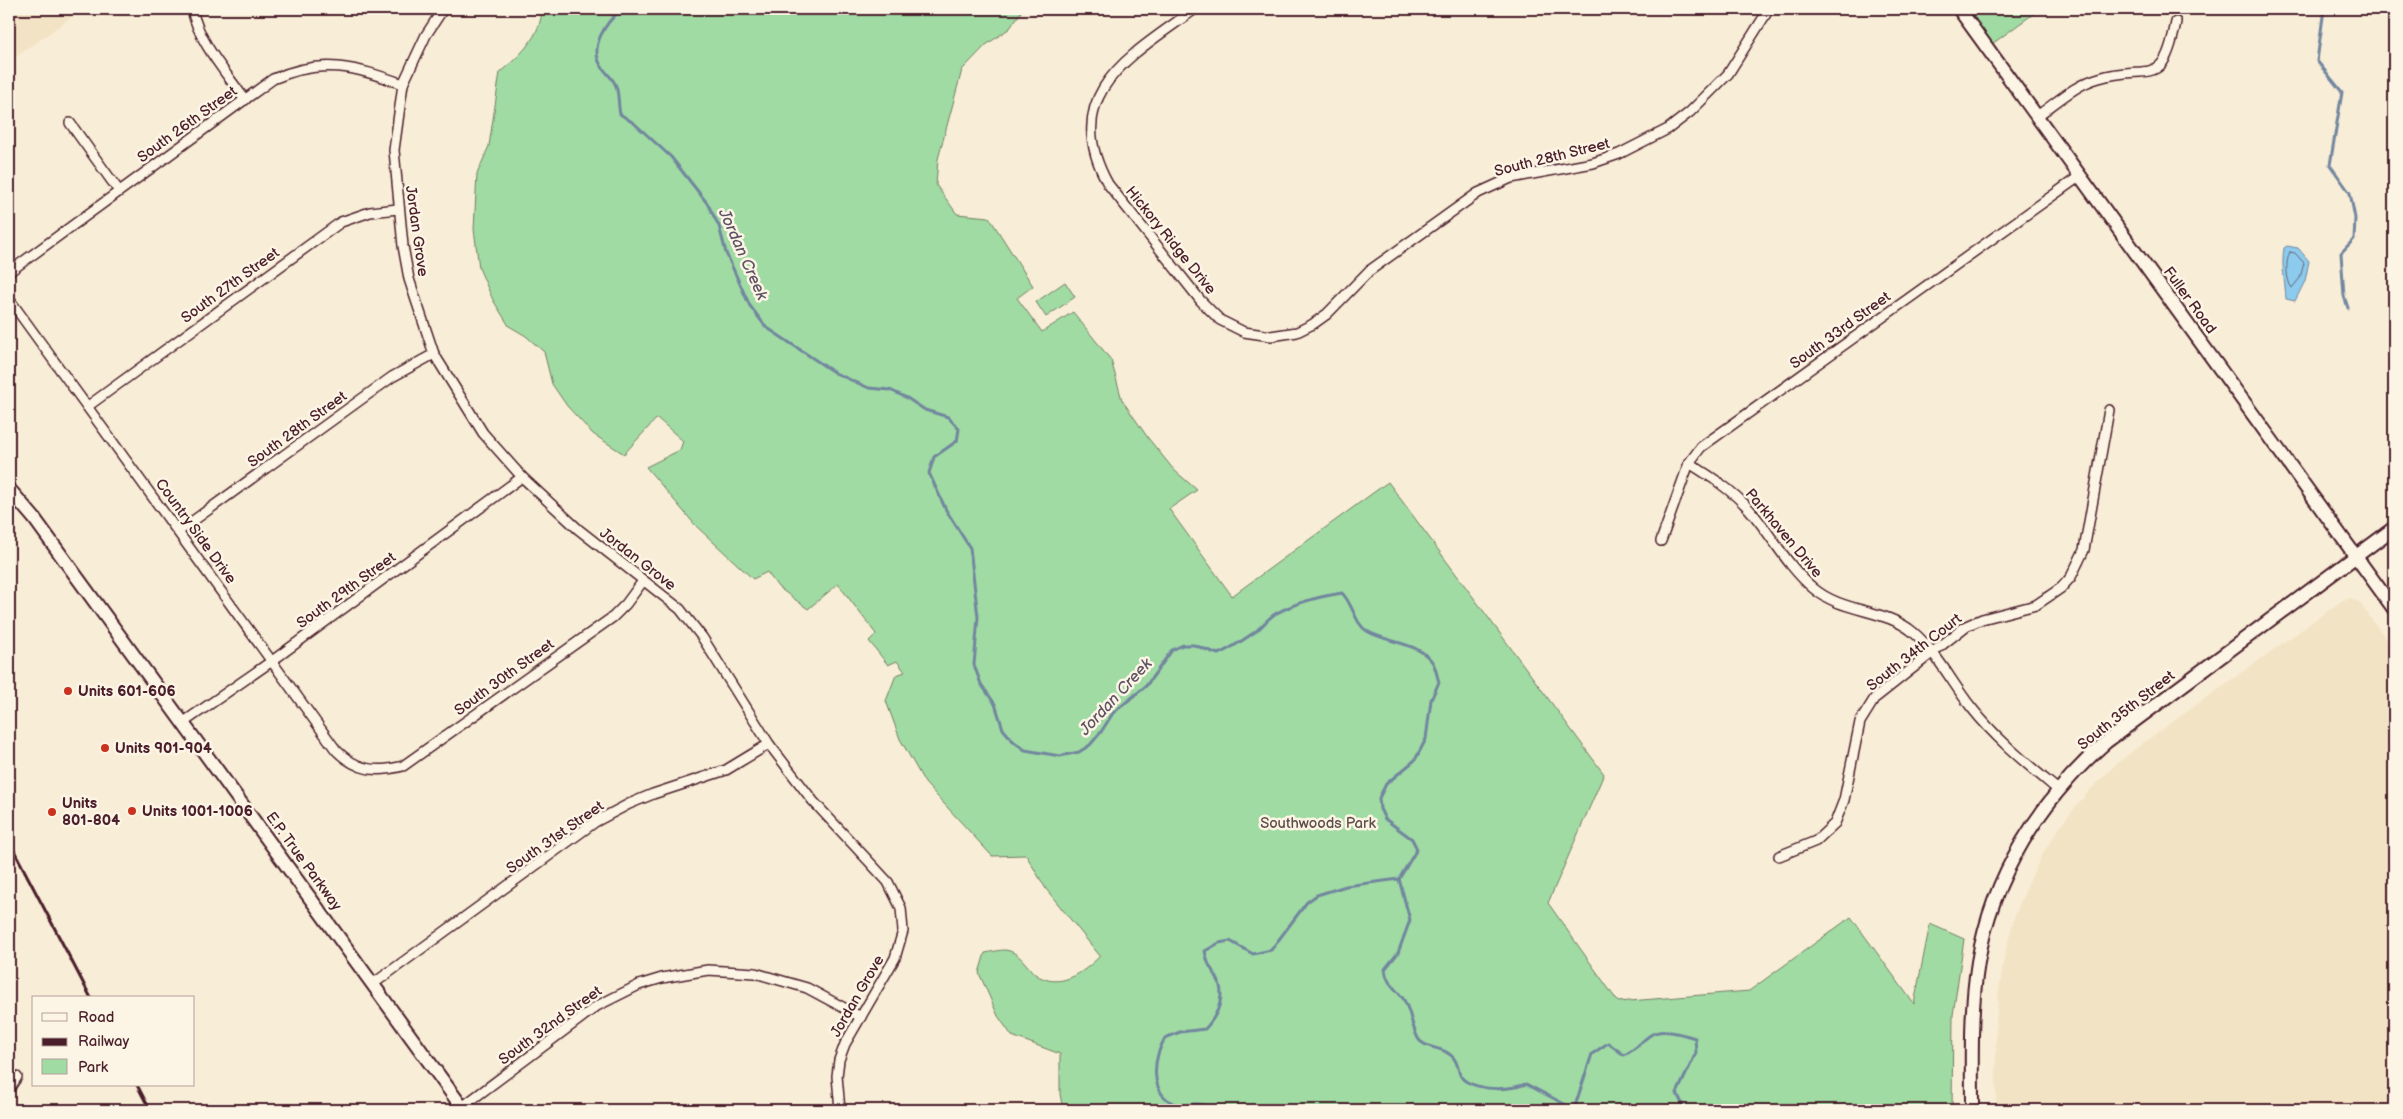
<svg xmlns="http://www.w3.org/2000/svg" width="2403" height="1119" font-family="'Balsamiq Sans',sans-serif">
  <style>
    .built { fill: #f3e3c5 }
    .green { fill: #9fdba2; stroke: #747d66 }
    .water { fill: #8ccbed; stroke: #72869f }
    .lines { fill: none; stroke-linecap: round; stroke-linejoin: round }
    .shore { stroke: #646479; stroke-width: 1 }
    .stream { stroke: #72869f; stroke-width: 3 }
    .street-casing { stroke: #4a1f2b; stroke-width: 12 }
    .secondary-casing { stroke: #4a1f2b; stroke-width: 16 }
    .street { stroke: #fcf5e5; stroke-width: 9 }
    .secondary { stroke: #fcf5e5; stroke-width: 12 }
    .rail { stroke: #4a1f2b; stroke-width: 3 }
    .poi-dot { fill: #c8321e; stroke: #fcf5e5; stroke-width: 2 }
    .labels { text-anchor: middle; stroke-width: 5; stroke-linejoin: round; paint-order: stroke }
    .street-label { font-size: 15px; fill: #4a1f2b; stroke: #fcf5e5 }
    .poi-label { font-size: 15px; font-weight: bold; fill: #4a1f2b; stroke: #fcf5e5; text-anchor: start }
    .park-label { font-size: 15px; fill: #5f4e49; stroke: #fcf5e5 }
    .water-label { font-size: 16px; font-style: italic; fill: #5e5365; stroke: #fcf5e5 }
  </style>
  <rect width="100%" height="100%" fill="#f8edd6"/>
  <filter id="ink" filterUnits="userSpaceOnUse"><feTurbulence type="fractalNoise" baseFrequency=".02" numOctaves="2"/><feDisplacementMap in="SourceGraphic" scale="10" xChannelSelector="R" yChannelSelector="G"/><feConvolveMatrix kernelMatrix="1 2 1 2 8 2 1 2 1" color-interpolation-filters="sRGB"/></filter>
  <g filter="url(#ink)">
    <g class="built">
      <polygon points="9,9 83,9 9,62"/>
      <polygon points="2351,598 2360,603 2394,650 2394,1110 1996,1110 1996,1023 1999,990 2005,953 2014,918 2028,884 2044,851 2065,820 2088,792 2114,766 2143,743 2343,600"/>
    </g>
    <g class="green">
      <path d="M542,9H1023L1010,28L986,45L962,70L938,159L936,185L957,214L989,217L1033,286L1017,298L1042,332L1073,312L1111,360L1122,400L1148,438L1174,470L1197,490L1169,509L1232,596L1388,482L1604,774L1548,903L1618,1002L1749,991L1851,917L1914,1004L1930,924L1964,939L1953,1015L1952,1110H1063L1060,1094V1054L1012,1036L998,1016L979,973L985,953C991,952 999,950 1005,950C1019,951 1026,966 1035,974C1059,991 1083,973 1100,956L1046,889L1026,855L992,856L925,783L900,739L886,701L896,675L905,672L897,661L888,665L869,641L876,634L838,584L808,609L778,587L767,572L753,579L696,526L646,467L680,450L683,441L657,418L624,454L593,434L567,406L552,384L544,352L526,336L509,326L493,300L479,268L474,229L477,174L489,146L500,72C520,56 541,36 542,9Z"/>
      <polygon points="1966,9 2040,9 1992,44"/>
      <polygon points="1065,282 1075,297 1046,317 1036,302"/>
    </g>
    <path class="water" d="M2287,246L2298,248L2309,261L2305,281L2295,301L2286,299C2285,281 2281,266 2284,248Z"/>
    <g class="lines">
      <path class="shore" d="M2290,252L2295,253L2304,263L2300,278L2292,288C2286,281 2285,261 2290,252Z"/>
      <g class="stream">
        <path d="M622,9C606,22 588,47 602,67C606,73 614,79 616,86C619,94 618,106 620,114L635,124L671,157L707,203L719,226L726,253L744,293L750,306L766,327L835,373L869,388L890,390L907,398L925,410L948,417L959,429L957,441L934,457L929,473L946,510L970,548L978,617L974,665L981,684L995,704L1003,729L1013,741L1025,750L1060,756L1079,752L1090,745L1101,732L1113,713L1146,686L1172,650L1183,645H1194L1218,654C1231,649 1243,640 1255,632C1262,627 1267,619 1275,614C1297,602 1318,597 1342,593C1353,604 1355,624 1367,631C1386,643 1420,642 1433,663C1436,669 1437,676 1439,682L1431,700L1426,739L1415,760L1386,784L1379,798L1380,809L1385,819L1412,839L1417,849L1399,879"/>
        <polyline points="2324,9 2317,61 2342,92 2330,165 2350,193 2355,218 2354,239 2341,253 2344,296 2348,308"/>
        <path d="M1399,879L1410,920L1398,953L1385,969C1386,984 1397,989 1404,1000C1411,1012 1412,1029 1419,1040C1427,1050 1446,1046 1455,1060C1460,1068 1457,1077 1467,1082C1484,1091 1509,1090 1526,1084L1574,1109L1592,1054L1608,1043L1624,1055C1637,1049 1639,1043 1649,1036C1661,1027 1682,1034 1695,1038L1696,1053L1677,1093L1685,1110"/>
        <path d="M1218,1110C1211,1109 1203,1104 1196,1104C1189,1104 1184,1108 1177,1105C1148,1094 1153,1059 1165,1038L1180,1032L1205,1029C1218,1015 1227,995 1216,976C1209,965 1208,965 1205,951L1219,943L1230,941L1253,954L1271,950L1307,902L1317,895L1346,886L1399,879"/>
      </g>
      <g class="street-casing">
        <g id="street">
          <path d="M192,9C199,43 225,71 245,100"/>
          <polyline points="443,9 426,35 403,84 394,150 403,246 409,279 434,354 483,433 522,477 578,529 680,609 702,637 769,744 813,801 888,882 901,908 903,931 895,958 845,1044 839,1060 837,1076 840,1110"/>
          <path d="M1195,9C1132,55 1058,93 1108,184L1201,301L1220,320L1244,332L1271,336L1297,332L1313,324L1327,314L1369,271L1478,193L1511,178L1593,163L1619,154L1668,129L1690,112L1728,74L1769,9"/>
          <path d="M2037,116C2056,103 2076,84 2099,78C2150,63 2163,91 2176,22"/>
          <polyline points="70,123 119,191"/>
          <path d="M9,272L273,79C322,57 355,67 403,84"/>
          <path d="M9,299L336,750C357,771 376,773 403,766L613,617L626,604L643,581"/>
          <polyline points="88,406 341,222 370,212 398,209"/>
          <path d="M1689,463C1710,476 1732,490 1749,509C1771,534 1787,566 1813,588C1842,613 1884,608 1913,632C1936,651 1952,683 1971,707C1996,739 2027,764 2058,790"/>
          <polyline points="179,531 392,377 434,354"/>
          <polyline points="1661,541 1689,463 1701,447 2080,176"/>
          <polyline points="184,722 272,661 522,477"/>
          <polyline points="1779,856 1816,841 1835,823 1844,800 1860,722 1875,698 1966,626 1982,619 2036,605 2061,588 2071,577 2084,550 2109,410"/>
          <polyline points="373,984 595,822 629,804 653,794 726,770 769,744"/>
          <polyline points="9,1089 17,1077"/>
          <polyline points="462,1107 597,1006 639,985 662,978 708,970 755,973 807,988 861,1017"/>
        </g>
      </g>
      <g class="secondary-casing">
        <g id="secondary">
          <polyline points="1959,9 2394,609"/>
          <polyline points="9,489 34,518 464,1110"/>
          <path d="M1972,1110C1972,1061 1970,1011 1978,962C1992,876 2041,799 2106,742L2394,528"/>
        </g>
      </g>
      <use href="#street" class="street"/>
      <use href="#secondary" class="secondary"/>
      <g class="rail">
        <polyline points="9,841 91,998"/>
        <polyline points="137,1085 150,1110"/>
      </g>
    </g>
  </g>
  <g class="poi-dot">
    <circle cx="68" cy="691" r="5"/>
    <circle cx="105" cy="748" r="5"/>
    <circle cx="132" cy="811" r="5"/>
    <circle cx="52" cy="812" r="5"/>
  </g>
  <g class="labels">
    <g class="street-label">
      <text transform="translate(187 124) rotate(-36)" y="5">South 26th Street</text>
      <text transform="translate(1552 157) rotate(-14)" y="5">South 28th Street</text>
      <text transform="translate(417 231) rotate(82)" y="5">Jordan Grove</text>
      <text transform="translate(1171 240) rotate(51)" y="5">Hickory Ridge Drive</text>
      <text transform="translate(230 285) rotate(-36)" y="5">South 27th Street</text>
      <text transform="translate(2190 300) rotate(54)" y="5">Fuller Road</text>
      <text transform="translate(1840 330) rotate(-36)" y="5">South 33rd Street</text>
      <text transform="translate(297 429) rotate(-36)" y="5">South 28th Street</text>
      <text transform="translate(196 531) rotate(54)" y="5">Country Side Drive</text>
      <text transform="translate(1784 533) rotate(50)" y="5">Parkhaven Drive</text>
      <text transform="translate(638 559) rotate(38)" y="5">Jordan Grove</text>
      <text transform="translate(346 590) rotate(-36)" y="5">South 29th Street</text>
      <text transform="translate(1914 652) rotate(-38)" y="5">South 34th Court</text>
      <text transform="translate(504 677) rotate(-36)" y="5">South 30th Street</text>
      <text transform="translate(2126 710) rotate(-38)" y="5">South 35th Street</text>
      <text transform="translate(555 837) rotate(-35)" y="5">South 31st Street</text>
      <text transform="translate(304 861) rotate(54)" y="5">E.P. True Parkway</text>
      <text transform="translate(857 996) rotate(-60)" y="5">Jordan Grove</text>
      <text transform="translate(550 1025) rotate(-36)" y="5">South 32nd Street</text>
    </g>
    <g class="poi-label">
      <text x="78" y="696">Units 601-606</text>
      <text x="115" y="753">Units 901-904</text>
      <text x="62" y="808">Units<tspan x="62" dy="17">801-804</tspan></text>
      <text x="142" y="816">Units 1001-1006</text>
    </g>
    <g class="park-label">
      <text x="1318" y="828">Southwoods Park</text>
    </g>
    <g class="water-label">
      <text transform="translate(744 254) rotate(66)" y="6">Jordan Creek</text>
      <text transform="translate(1115 696) rotate(-47)" y="6">Jordan Creek</text>
    </g>
  </g>
  <rect width="2403" height="1119" fill="none" stroke="#fcf5e5" stroke-width="30"/>
  <rect x="15" y="15" width="2373" height="1089" fill="none" stroke="#4a1f2b" stroke-width="2" filter="url(#ink)"/>
  <rect x="32" y="996" width="162" height="90" fill="#fcf5e5" stroke="#b59f9b"/>
  <rect x="42" y="1013" width="25" height="8" fill="#fcf5e5" stroke="#b59f9b"/>
  <text x="78" y="1022" font-size="15" fill="#4a1f2b">Road</text>
  <rect x="42" y="1038" width="25" height="8" fill="#4a1f2b" stroke="#b59f9b"/>
  <text x="78" y="1046" font-size="15" fill="#4a1f2b">Railway</text>
  <rect x="42" y="1059" width="25" height="15" fill="#9fdba2" stroke="#b59f9b"/>
  <text x="78" y="1072" font-size="15" fill="#4a1f2b">Park</text>
</svg>
